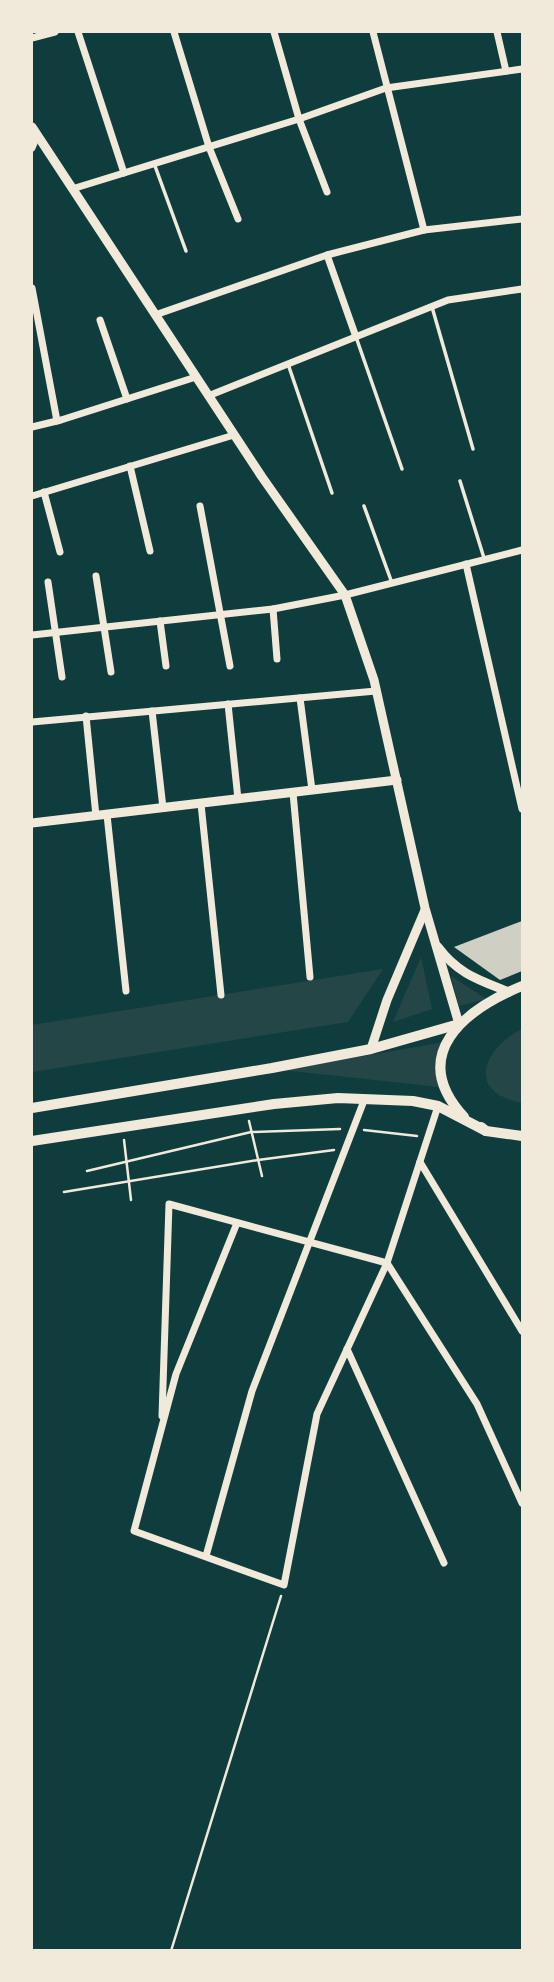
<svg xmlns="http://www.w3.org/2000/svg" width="554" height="1982" font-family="'DM Sans',sans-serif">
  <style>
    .green { fill: #244646 }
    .building { fill: #cfcfc3 }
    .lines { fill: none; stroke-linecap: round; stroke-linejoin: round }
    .path { stroke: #f1e9da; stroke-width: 2.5 }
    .service { stroke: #f1e9da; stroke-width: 3.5 }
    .minor { stroke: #f1e9da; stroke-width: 7 }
    .tertiary { stroke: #f1e9da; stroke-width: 9 }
    .primary { stroke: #f1e9da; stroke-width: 10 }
  </style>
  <rect width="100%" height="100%" fill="#0f3d3e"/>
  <g class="green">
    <polygon points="421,957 432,1009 393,1022"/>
    <polygon points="383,969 348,1022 32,1072 32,1025"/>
    <polygon points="451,976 486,999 459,1006"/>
    <path d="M522,1029V1103C466,1093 482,1049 522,1029Z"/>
    <polygon points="445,1042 440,1066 449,1088 282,1070"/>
  </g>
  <polygon class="building" points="522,921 522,971 500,980 454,947"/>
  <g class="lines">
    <g class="path">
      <polyline points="249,1121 262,1176"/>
      <polyline points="364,1130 417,1136"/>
      <polyline points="124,1140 131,1200"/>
      <polyline points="87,1171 251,1132 340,1129"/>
      <polyline points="64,1192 258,1160 334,1150"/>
      <polyline points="171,1951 281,1596"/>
    </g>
    <g class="service">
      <polyline points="155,166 186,251"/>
      <polyline points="432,307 473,449"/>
      <polyline points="356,337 402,469"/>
      <polyline points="288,364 332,493"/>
      <polyline points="460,481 484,558"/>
      <polyline points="364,506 392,583"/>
    </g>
    <g class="minor">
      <polyline points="78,32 124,173"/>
      <polyline points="174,32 209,147 238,219"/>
      <polyline points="274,32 299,119 327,192"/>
      <polyline points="373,32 424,230"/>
      <polyline points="497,32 506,71"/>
      <polyline points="32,38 55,32"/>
      <polyline points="32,148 37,136"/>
      <polyline points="72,189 299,119 386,88 522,69"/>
      <polyline points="327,255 356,337"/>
      <polyline points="32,288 57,421"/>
      <polyline points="155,315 327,255 424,230 522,219"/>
      <polyline points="100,320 127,399"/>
      <polyline points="208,396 448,300 522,289"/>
      <polyline points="32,427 61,420 196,377"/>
      <polyline points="130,466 150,551"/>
      <polyline points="44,492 60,552"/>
      <polyline points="32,496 234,435"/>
      <polyline points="200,506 230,666"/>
      <polyline points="466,564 522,809"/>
      <polyline points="96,576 111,672"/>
      <polyline points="48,582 62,677"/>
      <polyline points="273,609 277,659"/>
      <polyline points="160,621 166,666"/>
      <polyline points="32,635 273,609 345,595 522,550"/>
      <polyline points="300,698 312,790"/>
      <polyline points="228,704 238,799"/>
      <polyline points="152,711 163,808"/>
      <polyline points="86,716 96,816"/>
      <polyline points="32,722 376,691"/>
      <polyline points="293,793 310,977"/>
      <polyline points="201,804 221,995"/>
      <polyline points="107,815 126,991"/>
      <polyline points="420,1162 522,1331"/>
      <polyline points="237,1223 176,1374 134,1531 284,1585 317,1414 387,1263 438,1106"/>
      <polyline points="347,1349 444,1563"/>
      <polyline points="162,1416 169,1204 387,1263 477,1404 522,1503"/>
      <polyline points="206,1556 252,1391 365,1098"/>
    </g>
    <g class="tertiary">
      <polyline points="32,127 262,477 345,595 374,680 425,908 459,1024"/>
      <polyline points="32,823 397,780"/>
      <path d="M438,947C458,974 479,980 509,992"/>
      <polyline points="371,1049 387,1000 425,910"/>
    </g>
    <g class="primary">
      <polyline points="32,1108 272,1068 371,1049 459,1024"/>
      <path d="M464,1117C407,1055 464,1010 522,986"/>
      <polyline points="481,1127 486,1131 522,1136"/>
      <polyline points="32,1141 274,1104 338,1098 413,1101 438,1106 486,1131"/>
    </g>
  </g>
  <rect width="554" height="1982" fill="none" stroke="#f1e9da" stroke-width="66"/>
</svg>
